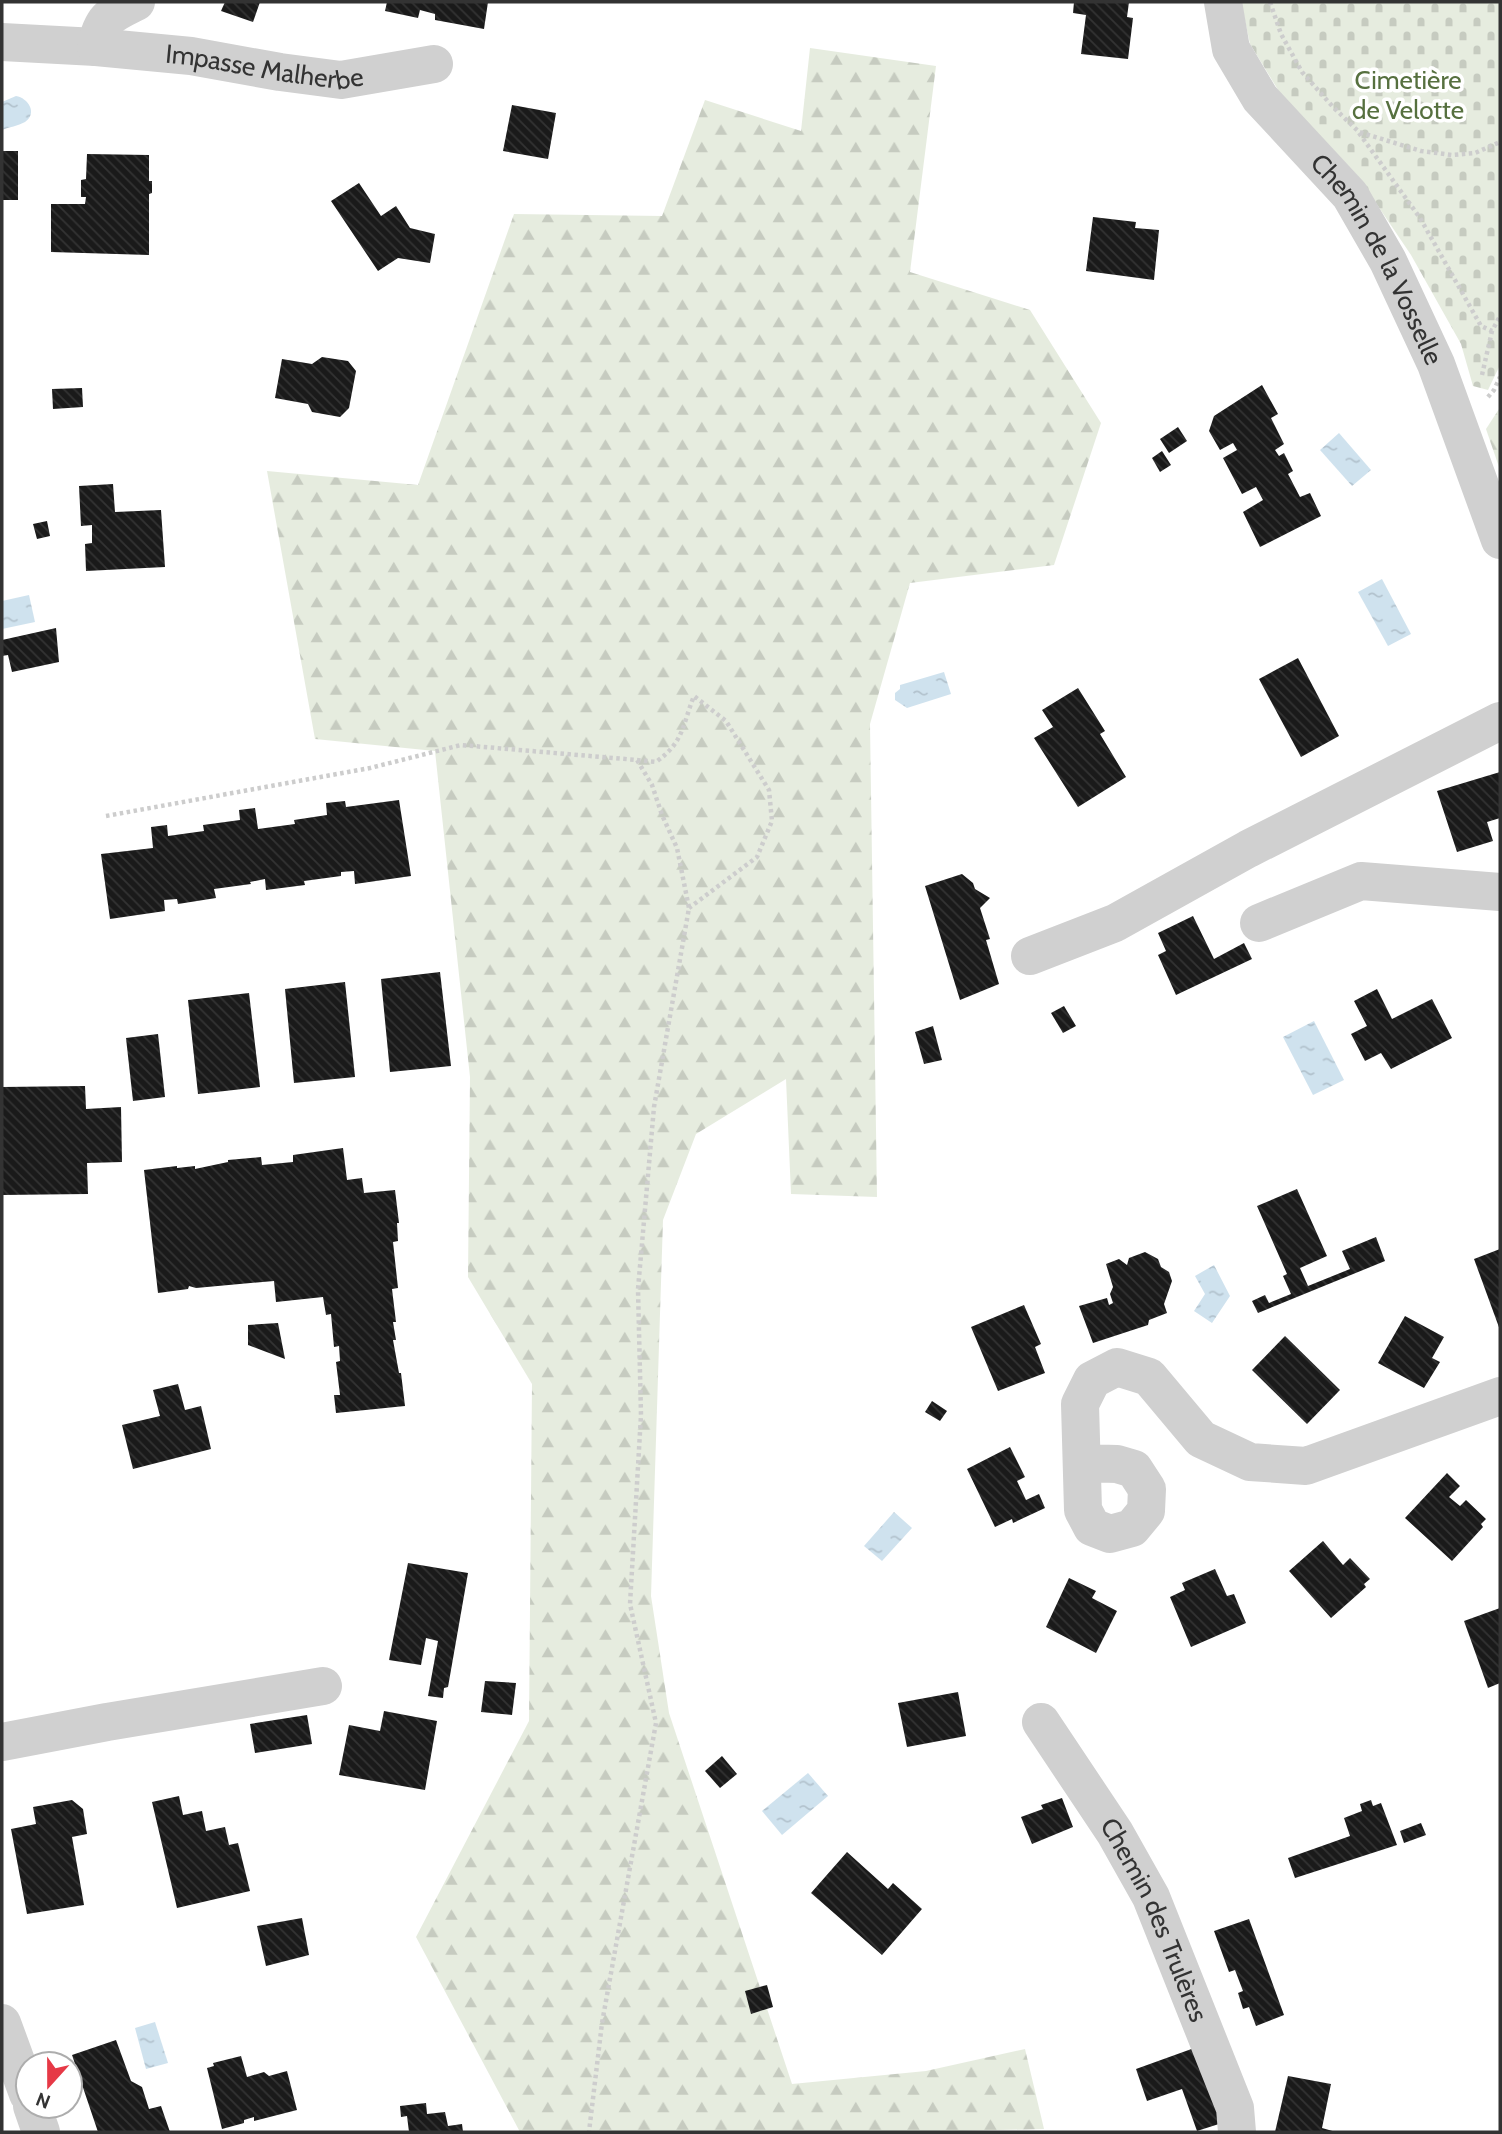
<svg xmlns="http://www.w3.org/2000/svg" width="1502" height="2134" font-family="Cabin,sans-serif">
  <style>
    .forest { fill: url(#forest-firs) }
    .cemetery { fill: url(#cemetery-stones) }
    .water { fill: url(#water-ripples) }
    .building { fill: url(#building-back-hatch) }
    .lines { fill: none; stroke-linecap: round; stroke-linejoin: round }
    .path { stroke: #cdcdcd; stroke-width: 4.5; stroke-dasharray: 3.5 3.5; stroke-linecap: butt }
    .minor { stroke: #d0d0d0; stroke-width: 38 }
    .labels { text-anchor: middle; stroke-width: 7; stroke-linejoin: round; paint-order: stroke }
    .street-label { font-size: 26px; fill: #333; stroke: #fff }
    .park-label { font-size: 26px; fill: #56703f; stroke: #fff }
  </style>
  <defs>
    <pattern id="forest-firs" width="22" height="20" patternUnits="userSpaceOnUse" patternTransform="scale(1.75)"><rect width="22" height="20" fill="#e6ecdf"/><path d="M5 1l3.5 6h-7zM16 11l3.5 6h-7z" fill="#c6cbc0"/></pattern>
    <pattern id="cemetery-stones" width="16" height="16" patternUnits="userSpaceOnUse" patternTransform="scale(1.75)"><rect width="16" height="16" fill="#e6ecdf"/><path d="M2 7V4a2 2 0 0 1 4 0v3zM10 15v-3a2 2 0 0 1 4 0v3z" fill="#c6cbc0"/></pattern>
    <pattern id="water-ripples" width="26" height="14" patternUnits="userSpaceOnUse" patternTransform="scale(1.75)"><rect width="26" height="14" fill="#cfe2ee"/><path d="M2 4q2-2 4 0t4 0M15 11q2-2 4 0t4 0" fill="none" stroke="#b2c2cd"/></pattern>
    <pattern id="building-back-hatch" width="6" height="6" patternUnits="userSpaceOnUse" patternTransform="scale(1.75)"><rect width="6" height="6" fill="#1a1a1a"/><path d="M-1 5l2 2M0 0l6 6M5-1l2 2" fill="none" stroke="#333"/></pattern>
  </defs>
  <rect width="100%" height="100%" fill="#fff"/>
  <g class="forest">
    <polygon points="810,48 936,66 910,272 1030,310 1101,423 1054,565 910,583 870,724 877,1197 791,1194 786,1079 696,1134 663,1220 651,1596 669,1713 792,2084 926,2071 1025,2049 1044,2129 919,2132 520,2132 416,1937 529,1721 532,1384 468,1277 470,1077 435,751 315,739 267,471 418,485 514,214 662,216 705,100 801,131"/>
    <polygon points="1499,409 1500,409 1500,470 1486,429"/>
  </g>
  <polygon class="cemetery" points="1241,2 1500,2 1500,365 1488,390 1473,386 1461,344 1411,255 1357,175 1280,93 1250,44"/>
  <g class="water">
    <path d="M16,96C28,98 38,113 25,122C18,126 9,127 2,130V102Z"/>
    <polygon points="1339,433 1371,470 1352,486 1320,450"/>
    <polygon points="1382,579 1411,634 1388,646 1358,592"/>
    <polygon points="29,595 35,622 2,629 2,601"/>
    <polygon points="944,672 951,694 907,708 895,700 895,693 900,689 900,685"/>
    <polygon points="1314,1021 1344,1080 1313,1095 1283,1037"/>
    <polygon points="1214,1265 1230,1296 1212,1323 1194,1311 1205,1294 1195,1276"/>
    <polygon points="894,1512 912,1528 882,1561 864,1546"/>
    <polygon points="808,1773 828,1796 782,1835 762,1811"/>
    <polygon points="155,2022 168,2063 146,2069 135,2028"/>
  </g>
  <g class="building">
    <polygon points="225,2 260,2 253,22 221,11"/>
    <polygon points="387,2 488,2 484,29 435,20 435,14 420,10 418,18 385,11"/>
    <polygon points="1074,2 1129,2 1127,17 1133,18 1128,59 1081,54 1086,15 1073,13"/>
    <polygon points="512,105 556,113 548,159 503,151"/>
    <rect x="2" y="151" width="16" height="49"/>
    <polygon points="87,154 149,155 149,181 152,181 152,193 149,194 149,255 51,252 51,204 85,204 86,197 81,197 81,180 86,179"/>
    <polygon points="359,183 381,216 396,206 410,228 435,234 430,263 398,258 378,271 331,201"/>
    <polygon points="1093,217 1136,222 1135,228 1159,230 1154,280 1086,271"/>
    <polygon points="322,357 348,361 356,371 349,408 340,417 312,412 308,404 275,398 282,359 312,364"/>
    <polygon points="1262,385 1278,414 1271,418 1284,444 1275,450 1279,456 1284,453 1293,471 1288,474 1300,497 1310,493 1321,516 1260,547 1243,512 1263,500 1256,487 1242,494 1223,458 1237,450 1233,443 1220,450 1209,431 1214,416"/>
    <polygon points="82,388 83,407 53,409 52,389"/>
    <polygon points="1178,427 1187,441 1169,453 1160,439"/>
    <polygon points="1162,451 1171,465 1160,472 1152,458"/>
    <polygon points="113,484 115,512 161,510 165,567 86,571 85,544 92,543 92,525 81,526 79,486"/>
    <polygon points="47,521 50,536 37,539 33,524"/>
    <polygon points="56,628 59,662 12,672 8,655 2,656 2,640"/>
    <polygon points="1298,658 1339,736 1301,757 1259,679"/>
    <polygon points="1078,688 1105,731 1100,734 1126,777 1078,807 1034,738 1053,727 1042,710"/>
    <polygon points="1500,772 1500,818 1487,822 1493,841 1457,852 1437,791"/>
    <polygon points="399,800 411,876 355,884 354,871 341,872 341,876 304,881 305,885 266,890 265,879 250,882 251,884 214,889 216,898 178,904 177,899 164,900 165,911 110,919 101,854 153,848 151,827 167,825 168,836 204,831 203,825 240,820 239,810 255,808 258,829 295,824 294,820 327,815 326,803 345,801 346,807"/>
    <polygon points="962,874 973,883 975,889 990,898 980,908 990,939 986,940 999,984 960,1000 925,886"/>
    <polygon points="1193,916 1214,959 1244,943 1252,959 1176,995 1158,955 1166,951 1158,933"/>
    <polygon points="440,972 451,1066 390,1072 381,979"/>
    <polygon points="345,982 355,1077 294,1083 285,989"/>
    <polygon points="1377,989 1392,1019 1432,999 1452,1038 1391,1069 1381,1053 1365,1061 1351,1034 1367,1026 1354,1001"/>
    <polygon points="249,993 260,1087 198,1094 188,1000"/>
    <polygon points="1064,1006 1076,1026 1063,1033 1051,1013"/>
    <polygon points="933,1026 942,1060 924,1064 915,1032"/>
    <polygon points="158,1034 165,1097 133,1101 126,1038"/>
    <polygon points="85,1086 86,1109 121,1107 122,1162 87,1163 88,1194 2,1195 2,1087"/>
    <polygon points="343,1148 347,1180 362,1178 364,1193 395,1190 399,1223 397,1223 398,1241 393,1242 398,1288 392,1289 396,1322 393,1322 396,1340 393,1340 399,1373 401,1373 405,1406 336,1413 334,1395 340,1395 336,1362 340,1361 339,1346 334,1347 331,1314 326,1315 323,1297 276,1302 274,1281 196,1288 189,1286 188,1289 158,1293 144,1170 177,1166 177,1168 195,1166 195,1169 228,1162 228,1160 261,1157 262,1165 293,1162 293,1155"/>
    <polygon points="1297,1189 1327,1256 1300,1268 1308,1286 1350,1269 1342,1251 1376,1237 1385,1261 1258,1313 1252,1301 1265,1295 1269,1303 1291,1294 1283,1276 1287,1274 1257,1206"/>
    <polygon points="1500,1249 1500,1330 1474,1259"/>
    <polygon points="1145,1252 1158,1259 1161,1267 1169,1272 1172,1281 1164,1304 1167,1313 1149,1320 1148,1325 1093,1343 1079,1306 1107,1298 1109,1305 1113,1303 1110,1294 1113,1287 1106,1264 1119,1259 1127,1265 1129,1258"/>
    <polygon points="1024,1305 1041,1344 1035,1347 1045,1373 998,1391 971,1327"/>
    <polygon points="1405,1316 1444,1337 1432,1358 1440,1362 1424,1388 1378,1363"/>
    <polygon points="278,1323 285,1359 248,1345 248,1325"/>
    <polygon points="1285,1336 1340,1390 1307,1424 1252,1370"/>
    <polygon points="178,1384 185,1410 201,1406 211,1449 133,1469 122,1425 160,1416 153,1390"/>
    <polygon points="932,1401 947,1411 940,1421 925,1412"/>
    <polygon points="1010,1447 1025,1477 1017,1481 1026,1500 1039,1494 1045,1508 1013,1523 1012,1519 995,1527 967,1469"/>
    <polygon points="1447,1473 1460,1486 1449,1497 1460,1506 1466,1500 1486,1519 1481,1524 1483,1527 1452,1561 1405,1518"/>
    <polygon points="1323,1541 1343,1565 1350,1558 1370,1579 1364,1584 1366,1587 1331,1618 1289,1571"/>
    <polygon points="408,1563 468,1573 448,1687 444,1688 443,1698 428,1696 438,1641 426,1638 421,1665 389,1660"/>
    <polygon points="1215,1569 1227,1596 1234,1594 1246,1623 1191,1647 1170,1597 1185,1590 1182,1583"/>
    <polygon points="1069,1578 1096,1591 1092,1598 1117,1611 1096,1653 1046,1627"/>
    <polygon points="1500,1608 1500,1683 1488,1688 1464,1621"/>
    <polygon points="485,1681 516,1683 512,1715 481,1712"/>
    <polygon points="958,1692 966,1736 907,1747 898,1703"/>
    <polygon points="384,1711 437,1721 425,1790 339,1775 349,1725 380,1731"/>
    <polygon points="307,1715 312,1744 255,1753 250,1724"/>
    <polygon points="722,1756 737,1774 720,1788 705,1771"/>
    <polygon points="179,1796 183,1815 202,1811 206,1831 225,1827 229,1845 238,1843 250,1891 177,1908 152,1802"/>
    <polygon points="1062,1798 1073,1827 1032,1844 1021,1817 1043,1809 1041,1805"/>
    <polygon points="72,1800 83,1809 87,1834 72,1837 84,1905 27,1914 11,1829 36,1824 33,1807"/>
    <polygon points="1371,1800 1373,1806 1381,1803 1397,1845 1295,1878 1288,1858 1350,1836 1344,1818 1362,1811 1360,1804"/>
    <polygon points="1421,1823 1426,1835 1404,1843 1400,1831"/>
    <polygon points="847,1852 888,1889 893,1883 922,1909 882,1955 811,1893"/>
    <polygon points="302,1918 309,1955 266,1966 257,1926"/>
    <polygon points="1249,1919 1284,2015 1256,2026 1249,2007 1243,2009 1238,1993 1243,1991 1235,1970 1229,1972 1214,1931"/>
    <polygon points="767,1985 773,2007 751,2014 745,1991"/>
    <polygon points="116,2040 131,2081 142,2087 149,2109 161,2106 170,2132 98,2132 72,2055"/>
    <polygon points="1197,2047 1222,2123 1197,2131 1182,2089 1147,2101 1136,2069"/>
    <polygon points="241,2056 247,2077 264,2072 269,2076 287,2071 297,2110 254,2121 254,2117 244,2120 244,2123 222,2129 207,2068 214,2066 213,2063"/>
    <polygon points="1288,2076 1331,2084 1322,2128 1336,2132 1275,2132"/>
    <polygon points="426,2103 427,2114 445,2112 448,2126 462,2124 463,2132 409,2132 407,2116 401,2117 400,2106"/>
  </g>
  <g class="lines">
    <g class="path">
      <polyline points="1270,2 1281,34 1302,72 1333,107 1359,132 1421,151 1452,155 1475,153 1500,142"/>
      <polyline points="1359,133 1420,218 1481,326 1492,331 1500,316"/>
      <polyline points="1482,375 1492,331"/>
      <polyline points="1488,397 1494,390 1500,377"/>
      <path d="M637,760L656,762C684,742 682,726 694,696L726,721L769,790L772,821L757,857L689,908"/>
      <polyline points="106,816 370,768 461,745 637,760 652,785 662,815 677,848 689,908 654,1107 638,1289 641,1415 630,1604 656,1723 602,2023 589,2132"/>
    </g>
    <g class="minor">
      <path id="s1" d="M1223,2L1231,49L1260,98L1350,195L1388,261L1436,364L1500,540"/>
      <path id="s2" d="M2,42L96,47L191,56L280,72L341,80L434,64"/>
      <path d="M96,47C102,17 110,15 136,2"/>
      <polyline points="1259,923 1361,881 1500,892"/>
      <polyline points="1030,956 1115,923 1248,849 1500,721"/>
      <polyline points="1082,1463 1117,1464 1134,1469 1147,1489 1146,1511 1132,1528 1110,1534 1092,1527 1083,1510 1080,1404 1092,1380 1117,1367 1149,1377 1201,1439 1250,1462 1306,1466 1500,1396"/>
      <path id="s3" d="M1041,1722L1115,1833L1151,1897L1235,2108L1237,2132"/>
      <polyline points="2,1742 107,1722 323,1686"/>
      <polyline points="2,2023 28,2094"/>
      <polyline points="32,2106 41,2132"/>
    </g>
  </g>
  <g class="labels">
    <g class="street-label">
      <text dy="9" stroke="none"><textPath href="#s2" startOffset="264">Impasse Malherbe</textPath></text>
      <text dy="9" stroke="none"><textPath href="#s1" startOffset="306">Chemin de la Vosselle</textPath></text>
      <text dy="9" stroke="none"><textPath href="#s3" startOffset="229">Chemin des Trulères</textPath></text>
    </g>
    <g class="park-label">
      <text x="1408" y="89">Cimetière<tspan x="1408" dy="30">de Velotte</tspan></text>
    </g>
  </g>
  <rect width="1502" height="2134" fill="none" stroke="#333333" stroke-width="7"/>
  <g transform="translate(49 2085) rotate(201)"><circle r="33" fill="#ffffff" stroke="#adadad" stroke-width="2"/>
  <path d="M0-5L12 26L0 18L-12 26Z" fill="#e63946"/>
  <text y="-10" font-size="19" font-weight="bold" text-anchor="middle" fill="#333333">N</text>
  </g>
</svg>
